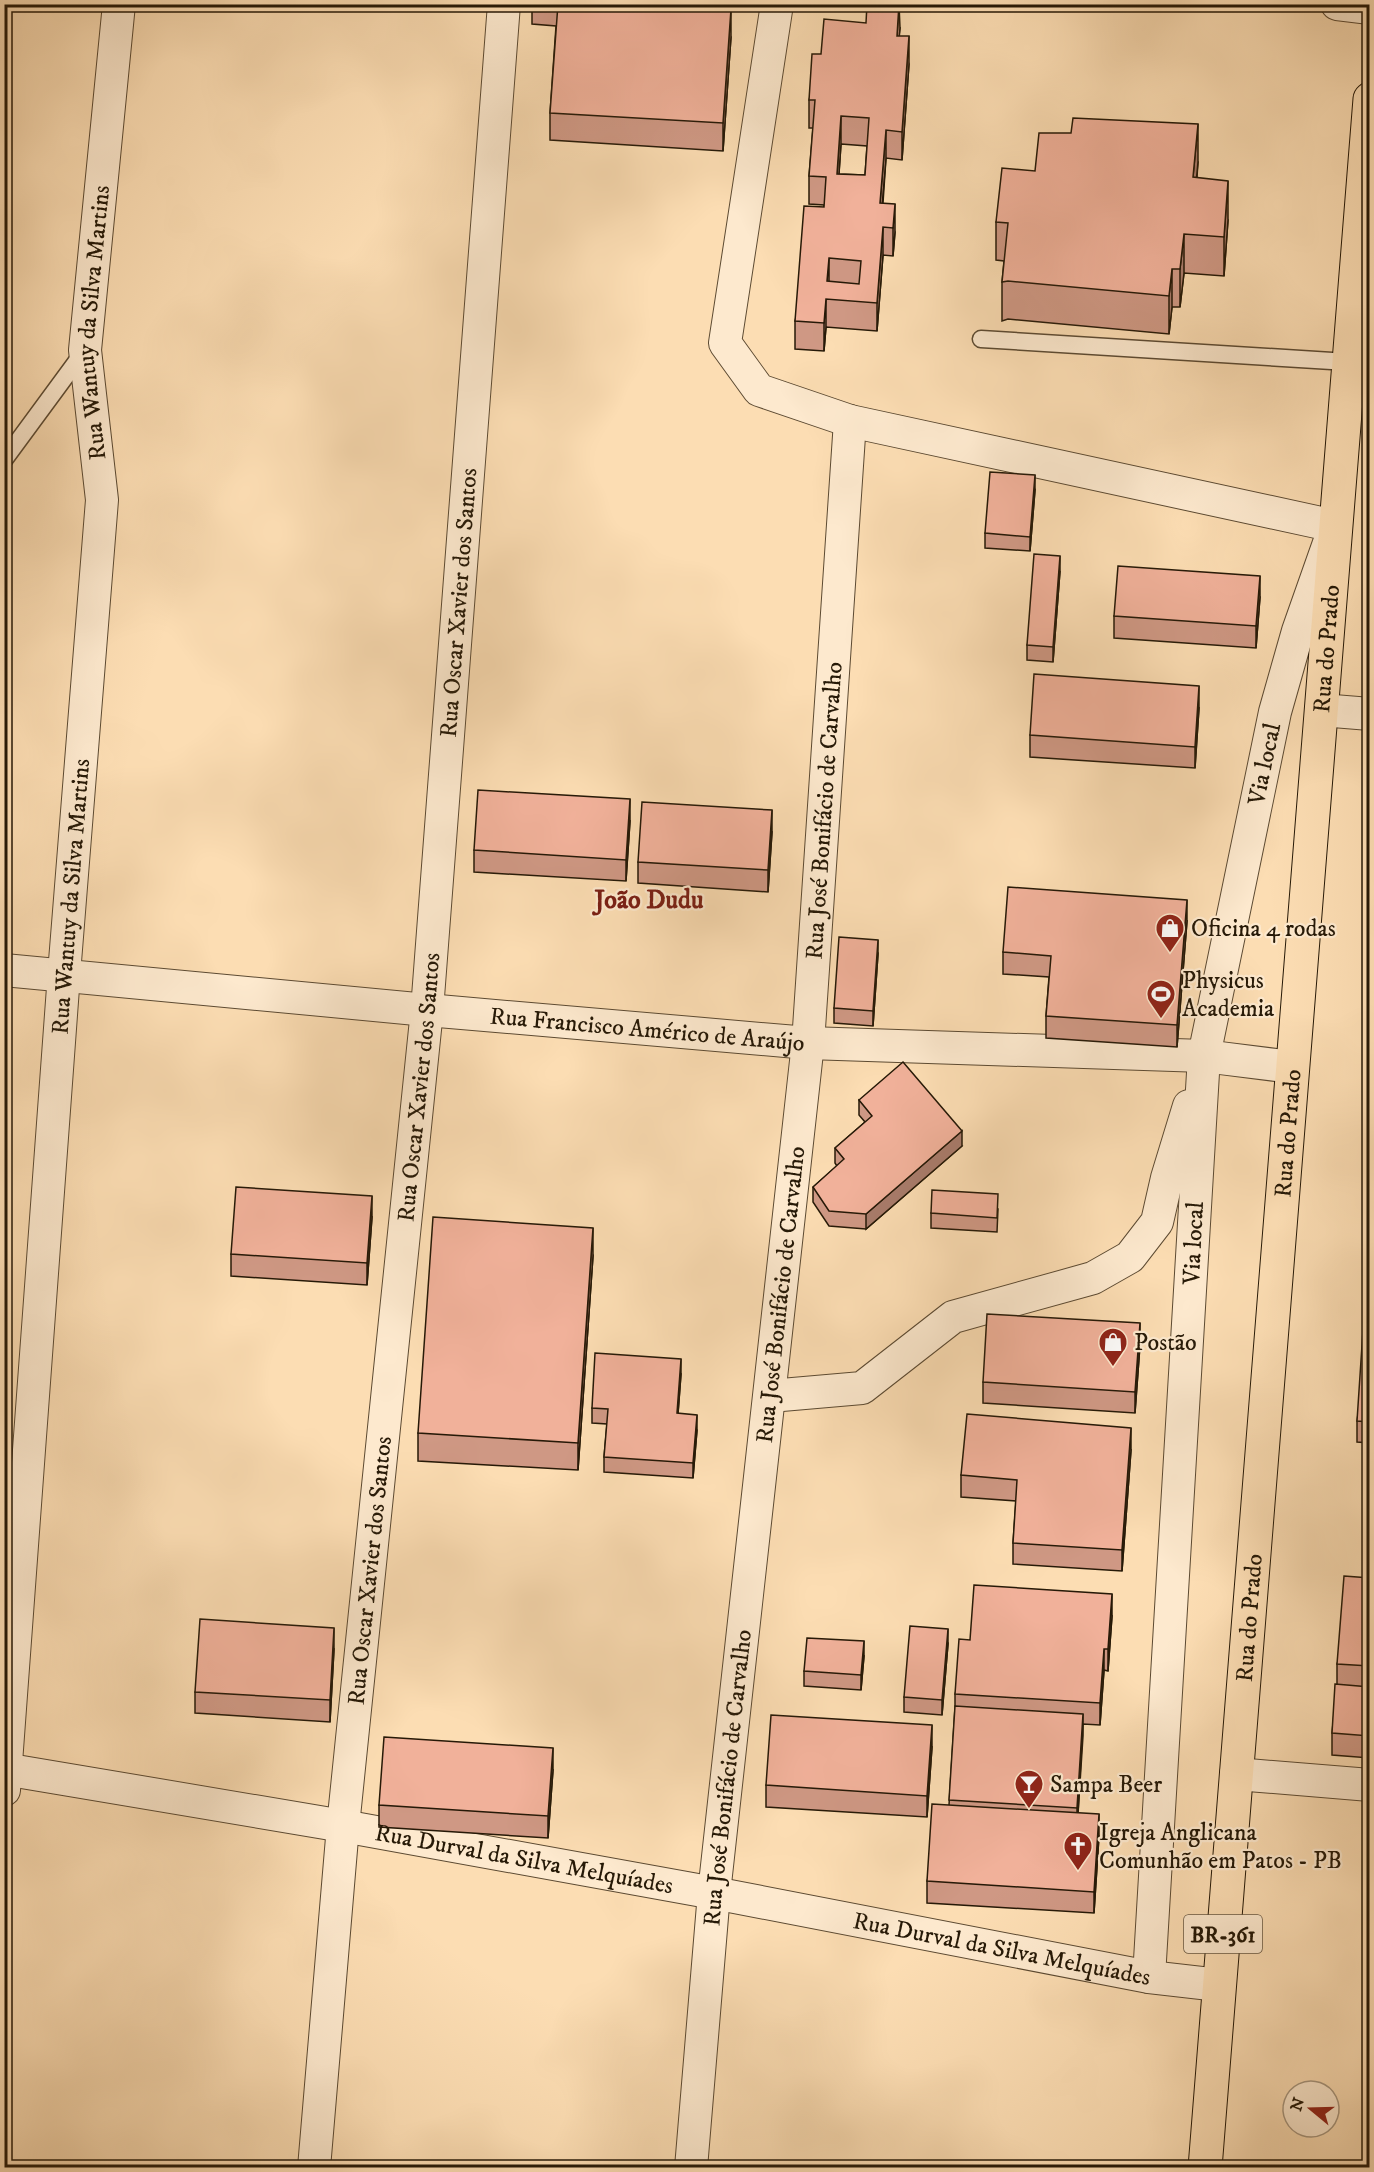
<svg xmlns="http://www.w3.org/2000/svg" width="1374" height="2172" font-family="'IM FELL DW Pica',serif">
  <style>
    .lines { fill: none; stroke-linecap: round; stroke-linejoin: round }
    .service-casing { stroke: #5c4a32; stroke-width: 19 }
    .minor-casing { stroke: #5c4a32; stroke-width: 34 }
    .primary-casing { stroke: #261907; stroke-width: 35 }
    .service { stroke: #fde9ce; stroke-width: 16 }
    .minor { stroke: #fde9ce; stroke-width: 32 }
    .primary { stroke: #fcddb3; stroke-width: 33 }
    .wall { fill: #cf9884; stroke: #261907; stroke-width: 1.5; fill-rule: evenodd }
    .shaded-wall { fill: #a97c6c; stroke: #261907; stroke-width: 1.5 }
    .building { fill: #f1b19a; stroke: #261907; stroke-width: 1.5; fill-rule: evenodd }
    .labels { text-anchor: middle; stroke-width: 4.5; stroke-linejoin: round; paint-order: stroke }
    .shield { fill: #fde9ce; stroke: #665743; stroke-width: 1.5 }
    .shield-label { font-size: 22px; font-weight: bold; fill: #261907 }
    .street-label { font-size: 24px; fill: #261907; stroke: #fde9ce }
    .poi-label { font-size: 24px; fill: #261907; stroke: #fde9ce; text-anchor: start }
    .neighbourhood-label { font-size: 26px; font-weight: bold; fill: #7a1f14; stroke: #fde9ce }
  </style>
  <rect width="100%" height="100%" fill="#fcddb3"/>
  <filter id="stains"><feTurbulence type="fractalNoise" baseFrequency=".00333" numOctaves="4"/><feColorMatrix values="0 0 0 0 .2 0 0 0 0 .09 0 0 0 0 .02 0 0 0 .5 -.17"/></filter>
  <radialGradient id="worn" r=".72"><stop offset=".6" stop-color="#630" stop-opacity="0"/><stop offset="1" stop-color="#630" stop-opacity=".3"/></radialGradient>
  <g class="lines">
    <g class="service-casing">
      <g id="service">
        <polyline points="981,339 1348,362"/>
        <polyline points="4,460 85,350"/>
      </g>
    </g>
    <g class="minor-casing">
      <g id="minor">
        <polyline points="777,4 725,343 759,390 850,421 1335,526 1298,631 1275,712 1204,1056 1149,1977"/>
        <polyline points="1337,4 1370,8"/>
        <polyline points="1321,710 1370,714"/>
        <path id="s1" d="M4,970L427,1010L808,1043L1204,1056L1292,1067"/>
        <polyline points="770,1396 862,1388 953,1317 1093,1278 1130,1257 1157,1222 1167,1178 1189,1106"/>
        <path id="s2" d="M4,1769L343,1826L714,1893L1149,1977L1219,1985"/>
        <polyline points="1236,1774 1370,1785"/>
        <path id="s3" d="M4,1790L64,974L102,500L85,350L119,4"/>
        <path id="s4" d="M314,2168L343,1826L427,1010L504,4"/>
        <path id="s5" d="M691,2168L714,1893L808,1043L850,421"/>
      </g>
    </g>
    <g class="primary-casing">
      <g id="primary">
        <path id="s6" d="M1205,2168L1370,99"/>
      </g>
    </g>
    <use href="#service" class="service"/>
    <use href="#minor" class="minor"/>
    <use href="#primary" class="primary"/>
  </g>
  <g class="wall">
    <polygon points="532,4 665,4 731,37 723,151 550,140 550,113 556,26 532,24"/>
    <path d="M900,28L899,36L909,64L902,160L886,158L883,203L895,232L893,256L883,255L877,331L826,327L824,351L795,349V321L824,207V205L809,204V176L813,128H809V100L821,54ZM841,144L867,146L865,175L839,174Z"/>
    <polygon points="1198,162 1197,177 1228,220 1224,276 1184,273 1180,307 1172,307 1169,334 1008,319 1002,321 1002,282 1004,261 996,260 996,222 1035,171"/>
    <polygon points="1035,490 1030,551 985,548 985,533"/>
    <polygon points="1060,571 1053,662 1027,660 1027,645"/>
    <polygon points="1260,597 1256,648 1114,638 1114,616"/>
    <polygon points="1199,708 1195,768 1030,757 1030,735"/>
    <polygon points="630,821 626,881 474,872 474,850"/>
    <polygon points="772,832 768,892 638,883 638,862"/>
    <polygon points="1187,921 1177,1047 1046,1038 1046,1016 1049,977 1003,974 1003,952"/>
    <polygon points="878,954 873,1026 834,1023 834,1008"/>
    <polygon points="859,1100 962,1146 866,1229 829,1226 813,1202 813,1187 837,1166 835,1163 835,1148 865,1122 859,1115"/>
    <polygon points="998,1209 997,1232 931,1228 931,1213"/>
    <polygon points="372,1217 367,1285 231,1276 231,1254"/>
    <polygon points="593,1256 578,1470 418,1461 418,1433"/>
    <polygon points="1370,1331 1370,1443 1357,1442 1357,1421"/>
    <polygon points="1140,1345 1135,1413 983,1403 983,1382"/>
    <polygon points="681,1374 678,1413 697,1430 693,1478 604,1472 604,1457 607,1424 592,1423 592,1408"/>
    <polygon points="1131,1450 1122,1571 1013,1564 1013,1543 1016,1501 961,1497 961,1475"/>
    <polygon points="1370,1578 1370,1758 1332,1755 1332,1733 1337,1684 1337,1664"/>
    <polygon points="1112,1616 1108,1671 1104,1670 1100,1725 1083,1724 1078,1813 1099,1836 1094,1913 927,1903 927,1881 949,1805 955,1707 955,1694 970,1640"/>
    <polygon points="948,1644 942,1715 904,1712 904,1697"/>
    <polygon points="334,1649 330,1722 195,1713 195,1692"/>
    <polygon points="864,1656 861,1690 804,1686 804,1671"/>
    <polygon points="932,1747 927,1817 766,1807 766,1785"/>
    <polygon points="553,1770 548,1838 379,1827 379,1805"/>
  </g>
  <g class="shaded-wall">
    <polygon points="899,4 900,28 897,64 897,36"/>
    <polygon points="731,9 731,37 723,151 723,123"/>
    <polygon points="909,36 909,64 902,160 902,132"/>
    <polygon points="841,116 841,144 837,202 837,174"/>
    <polygon points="1198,124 1198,162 1193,216 1193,177"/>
    <polygon points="886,130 886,158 880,231 880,203"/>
    <polygon points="1228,181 1228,220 1224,276 1224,237"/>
    <polygon points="895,204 895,232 893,256 893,228"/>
    <polygon points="883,227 883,255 877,331 877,303"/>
    <polygon points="1184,234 1184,273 1180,307 1180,269"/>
    <polygon points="829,258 829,286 827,281"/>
    <polygon points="1172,269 1172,307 1169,334 1169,296"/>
    <polygon points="826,299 826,327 824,351 824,323"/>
    <polygon points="1035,475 1035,490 1030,551 1030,537"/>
    <polygon points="1060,556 1060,571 1053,662 1053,647"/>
    <polygon points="1260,576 1260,597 1256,648 1256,626"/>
    <polygon points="1199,686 1199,708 1195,768 1195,747"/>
    <polygon points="630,799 630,821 626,881 626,860"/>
    <polygon points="772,810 772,832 768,892 768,870"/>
    <polygon points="1187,900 1187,921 1177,1047 1177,1025"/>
    <polygon points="878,940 878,954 873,1026 873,1011"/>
    <polygon points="962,1131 962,1146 866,1229 866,1214"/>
    <polygon points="372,1196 372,1217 367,1285 367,1263"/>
    <polygon points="593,1228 593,1256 578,1470 578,1443"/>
    <polygon points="1140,1323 1140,1345 1135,1413 1135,1392"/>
    <polygon points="681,1359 681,1374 677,1428 677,1413"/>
    <polygon points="697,1415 697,1430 693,1478 693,1463"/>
    <polygon points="1131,1428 1131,1450 1122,1571 1122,1550"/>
    <polygon points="1112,1594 1112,1616 1108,1671 1108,1649"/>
    <polygon points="334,1628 334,1649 330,1722 330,1700"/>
    <polygon points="948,1629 948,1644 942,1715 942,1700"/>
    <polygon points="864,1641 864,1656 861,1690 861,1675"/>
    <polygon points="1104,1649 1104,1670 1100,1725 1100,1703"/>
    <polygon points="1083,1714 1083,1736 1077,1830 1077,1808"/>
    <polygon points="932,1725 932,1747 927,1817 927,1796"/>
    <polygon points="553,1748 553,1770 548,1838 548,1816"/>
    <polygon points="1099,1814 1099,1836 1094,1913 1094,1892"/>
  </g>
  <g class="building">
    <polygon points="558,4 664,4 731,9 723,123 550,113"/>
    <path d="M867,4H899L897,36H909L902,132L886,130L880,203L895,204L893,228L883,227L877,303L826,299L824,323L795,321L804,206L824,207L826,177L809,176L815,100H809L812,54H821L824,19L866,23ZM841,116L869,118L865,175L837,174ZM829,258L861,261L859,284L827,281Z"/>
    <polygon points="1073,118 1198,124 1193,177 1228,181 1224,237 1184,234 1180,269 1172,269 1169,296 1008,281 1002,282 1008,223 996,222 1002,168 1035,171 1039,133 1071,133"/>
    <polygon points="990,472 1035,475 1030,537 985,533"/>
    <polygon points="1034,554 1060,556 1053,647 1027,645"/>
    <polygon points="1118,566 1260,576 1256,626 1114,616"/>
    <polygon points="1034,674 1199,686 1195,747 1030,735"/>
    <polygon points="478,790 630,799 626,860 474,850"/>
    <polygon points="642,802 772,810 768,870 638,862"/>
    <polygon points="1008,887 1187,900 1177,1025 1046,1016 1051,956 1003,952"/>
    <polygon points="839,937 878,940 873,1011 834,1008"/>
    <polygon points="903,1062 962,1131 866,1214 829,1211 813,1187 844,1159 835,1148 872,1116 859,1100"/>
    <polygon points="236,1187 372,1196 367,1263 231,1254"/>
    <polygon points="932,1190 998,1194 997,1218 931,1213"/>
    <polygon points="433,1217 593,1228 578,1443 418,1433"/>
    <polygon points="987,1314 1140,1323 1135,1392 983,1382"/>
    <polygon points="1363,1330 1370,1331 1370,1422 1357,1421"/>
    <polygon points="595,1353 681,1359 677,1413 697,1415 693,1463 604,1457 608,1409 592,1408"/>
    <polygon points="967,1414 1131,1428 1122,1550 1013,1543 1017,1480 961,1475"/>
    <polygon points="1344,1576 1370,1578 1370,1666 1337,1664"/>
    <polygon points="974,1585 1112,1594 1108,1649 1104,1649 1100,1703 955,1694 959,1639 970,1640"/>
    <polygon points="200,1619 334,1628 330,1700 195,1692"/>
    <polygon points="910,1626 948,1629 942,1700 904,1697"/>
    <polygon points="807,1638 864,1641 861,1675 804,1671"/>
    <polygon points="1335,1684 1370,1687 1370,1736 1332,1733"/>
    <polygon points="955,1706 1083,1714 1077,1808 949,1800"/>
    <polygon points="771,1715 932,1725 927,1796 766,1785"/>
    <polygon points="384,1737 553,1748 548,1816 379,1805"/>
    <polygon points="932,1804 1099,1814 1094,1892 927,1881"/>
  </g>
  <defs>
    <g id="shop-pin" transform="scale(1.5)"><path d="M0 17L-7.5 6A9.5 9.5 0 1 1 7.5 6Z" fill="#8f2418" stroke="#fde9ce"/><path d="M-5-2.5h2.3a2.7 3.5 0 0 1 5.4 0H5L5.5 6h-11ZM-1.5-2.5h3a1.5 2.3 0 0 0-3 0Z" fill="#fff"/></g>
    <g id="stadium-pin" transform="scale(1.5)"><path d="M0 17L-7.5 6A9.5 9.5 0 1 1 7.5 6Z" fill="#8f2418" stroke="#fde9ce"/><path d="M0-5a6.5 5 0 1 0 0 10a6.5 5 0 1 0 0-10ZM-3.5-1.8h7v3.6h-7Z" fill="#fff"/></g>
    <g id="bar-pin" transform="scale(1.5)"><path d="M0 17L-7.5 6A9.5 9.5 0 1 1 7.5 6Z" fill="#8f2418" stroke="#fde9ce"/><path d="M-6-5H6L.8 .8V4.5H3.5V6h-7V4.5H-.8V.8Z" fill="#fff"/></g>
    <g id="church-pin" transform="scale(1.5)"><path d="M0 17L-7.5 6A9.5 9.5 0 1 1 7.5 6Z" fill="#8f2418" stroke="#fde9ce"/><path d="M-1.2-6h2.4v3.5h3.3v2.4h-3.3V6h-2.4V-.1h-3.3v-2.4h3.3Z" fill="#fff"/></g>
  </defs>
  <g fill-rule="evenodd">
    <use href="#shop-pin" x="1170" y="928"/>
    <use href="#stadium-pin" x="1161" y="994"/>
    <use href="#shop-pin" x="1113" y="1342"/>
    <use href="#bar-pin" x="1029" y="1784"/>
    <use href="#church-pin" x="1078" y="1846"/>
  </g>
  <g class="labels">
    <rect class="shield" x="1184" y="1915" width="78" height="38" rx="4.5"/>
    <g class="shield-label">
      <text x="1223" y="1942">BR-361</text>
    </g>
    <g class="street-label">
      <text dy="8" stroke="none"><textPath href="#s3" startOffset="1472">Rua Wantuy da Silva Martins</textPath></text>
      <text dy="8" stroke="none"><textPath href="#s4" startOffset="1572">Rua Oscar Xavier dos Santos</textPath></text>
      <text dy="8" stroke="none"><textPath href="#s6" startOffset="1524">Rua do Prado</textPath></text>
      <text transform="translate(1264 764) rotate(-78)" y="8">Via local</text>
      <text dy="8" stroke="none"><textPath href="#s5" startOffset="1364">Rua José Bonifácio de Carvalho</textPath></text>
      <text dy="8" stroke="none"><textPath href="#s3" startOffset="896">Rua Wantuy da Silva Martins</textPath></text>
      <text dy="8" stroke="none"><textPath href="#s1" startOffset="646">Rua Francisco Américo de Araújo</textPath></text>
      <text dy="8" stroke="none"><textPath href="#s4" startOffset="1086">Rua Oscar Xavier dos Santos</textPath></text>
      <text dy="8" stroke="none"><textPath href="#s6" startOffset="1038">Rua do Prado</textPath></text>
      <text transform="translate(1193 1243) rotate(-87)" y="8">Via local</text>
      <text dy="8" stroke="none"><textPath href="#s5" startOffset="878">Rua José Bonifácio de Carvalho</textPath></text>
      <text dy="8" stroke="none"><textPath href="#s4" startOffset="600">Rua Oscar Xavier dos Santos</textPath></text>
      <text dy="8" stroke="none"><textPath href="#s6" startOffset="552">Rua do Prado</textPath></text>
      <text dy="8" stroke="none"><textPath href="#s5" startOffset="392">Rua José Bonifácio de Carvalho</textPath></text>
      <text dy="8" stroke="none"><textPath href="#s2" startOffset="528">Rua Durval da Silva Melquíades</textPath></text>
      <text dy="8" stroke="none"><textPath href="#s2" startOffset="1014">Rua Durval da Silva Melquíades</textPath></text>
    </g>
    <g class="poi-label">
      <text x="1191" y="936">Oficina 4 rodas</text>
      <text x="1182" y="988">Physicus<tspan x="1182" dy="28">Academia</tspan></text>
      <text x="1134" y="1350">Postão</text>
      <text x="1050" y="1792">Sampa Beer</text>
      <text x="1099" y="1840">Igreja Anglicana<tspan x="1099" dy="28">Comunhão em Patos - PB</tspan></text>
    </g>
    <g class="neighbourhood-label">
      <text x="649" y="908">João Dudu</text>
    </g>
  </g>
  <rect width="1374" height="2172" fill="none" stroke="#fcddb3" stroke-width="24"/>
  <rect x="6" y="6" width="1362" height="2160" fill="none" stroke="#261907" stroke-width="3"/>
  <rect x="12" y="12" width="1350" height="2148" fill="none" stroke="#261907" stroke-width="1.5"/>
  <g transform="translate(1311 2109) rotate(289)"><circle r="28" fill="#fde9ce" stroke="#a7967e" stroke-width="1.5"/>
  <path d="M0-4.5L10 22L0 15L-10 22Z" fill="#8f2418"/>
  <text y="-9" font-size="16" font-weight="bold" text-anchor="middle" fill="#261907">N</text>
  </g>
  <rect width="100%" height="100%" filter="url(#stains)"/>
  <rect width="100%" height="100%" fill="url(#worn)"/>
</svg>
